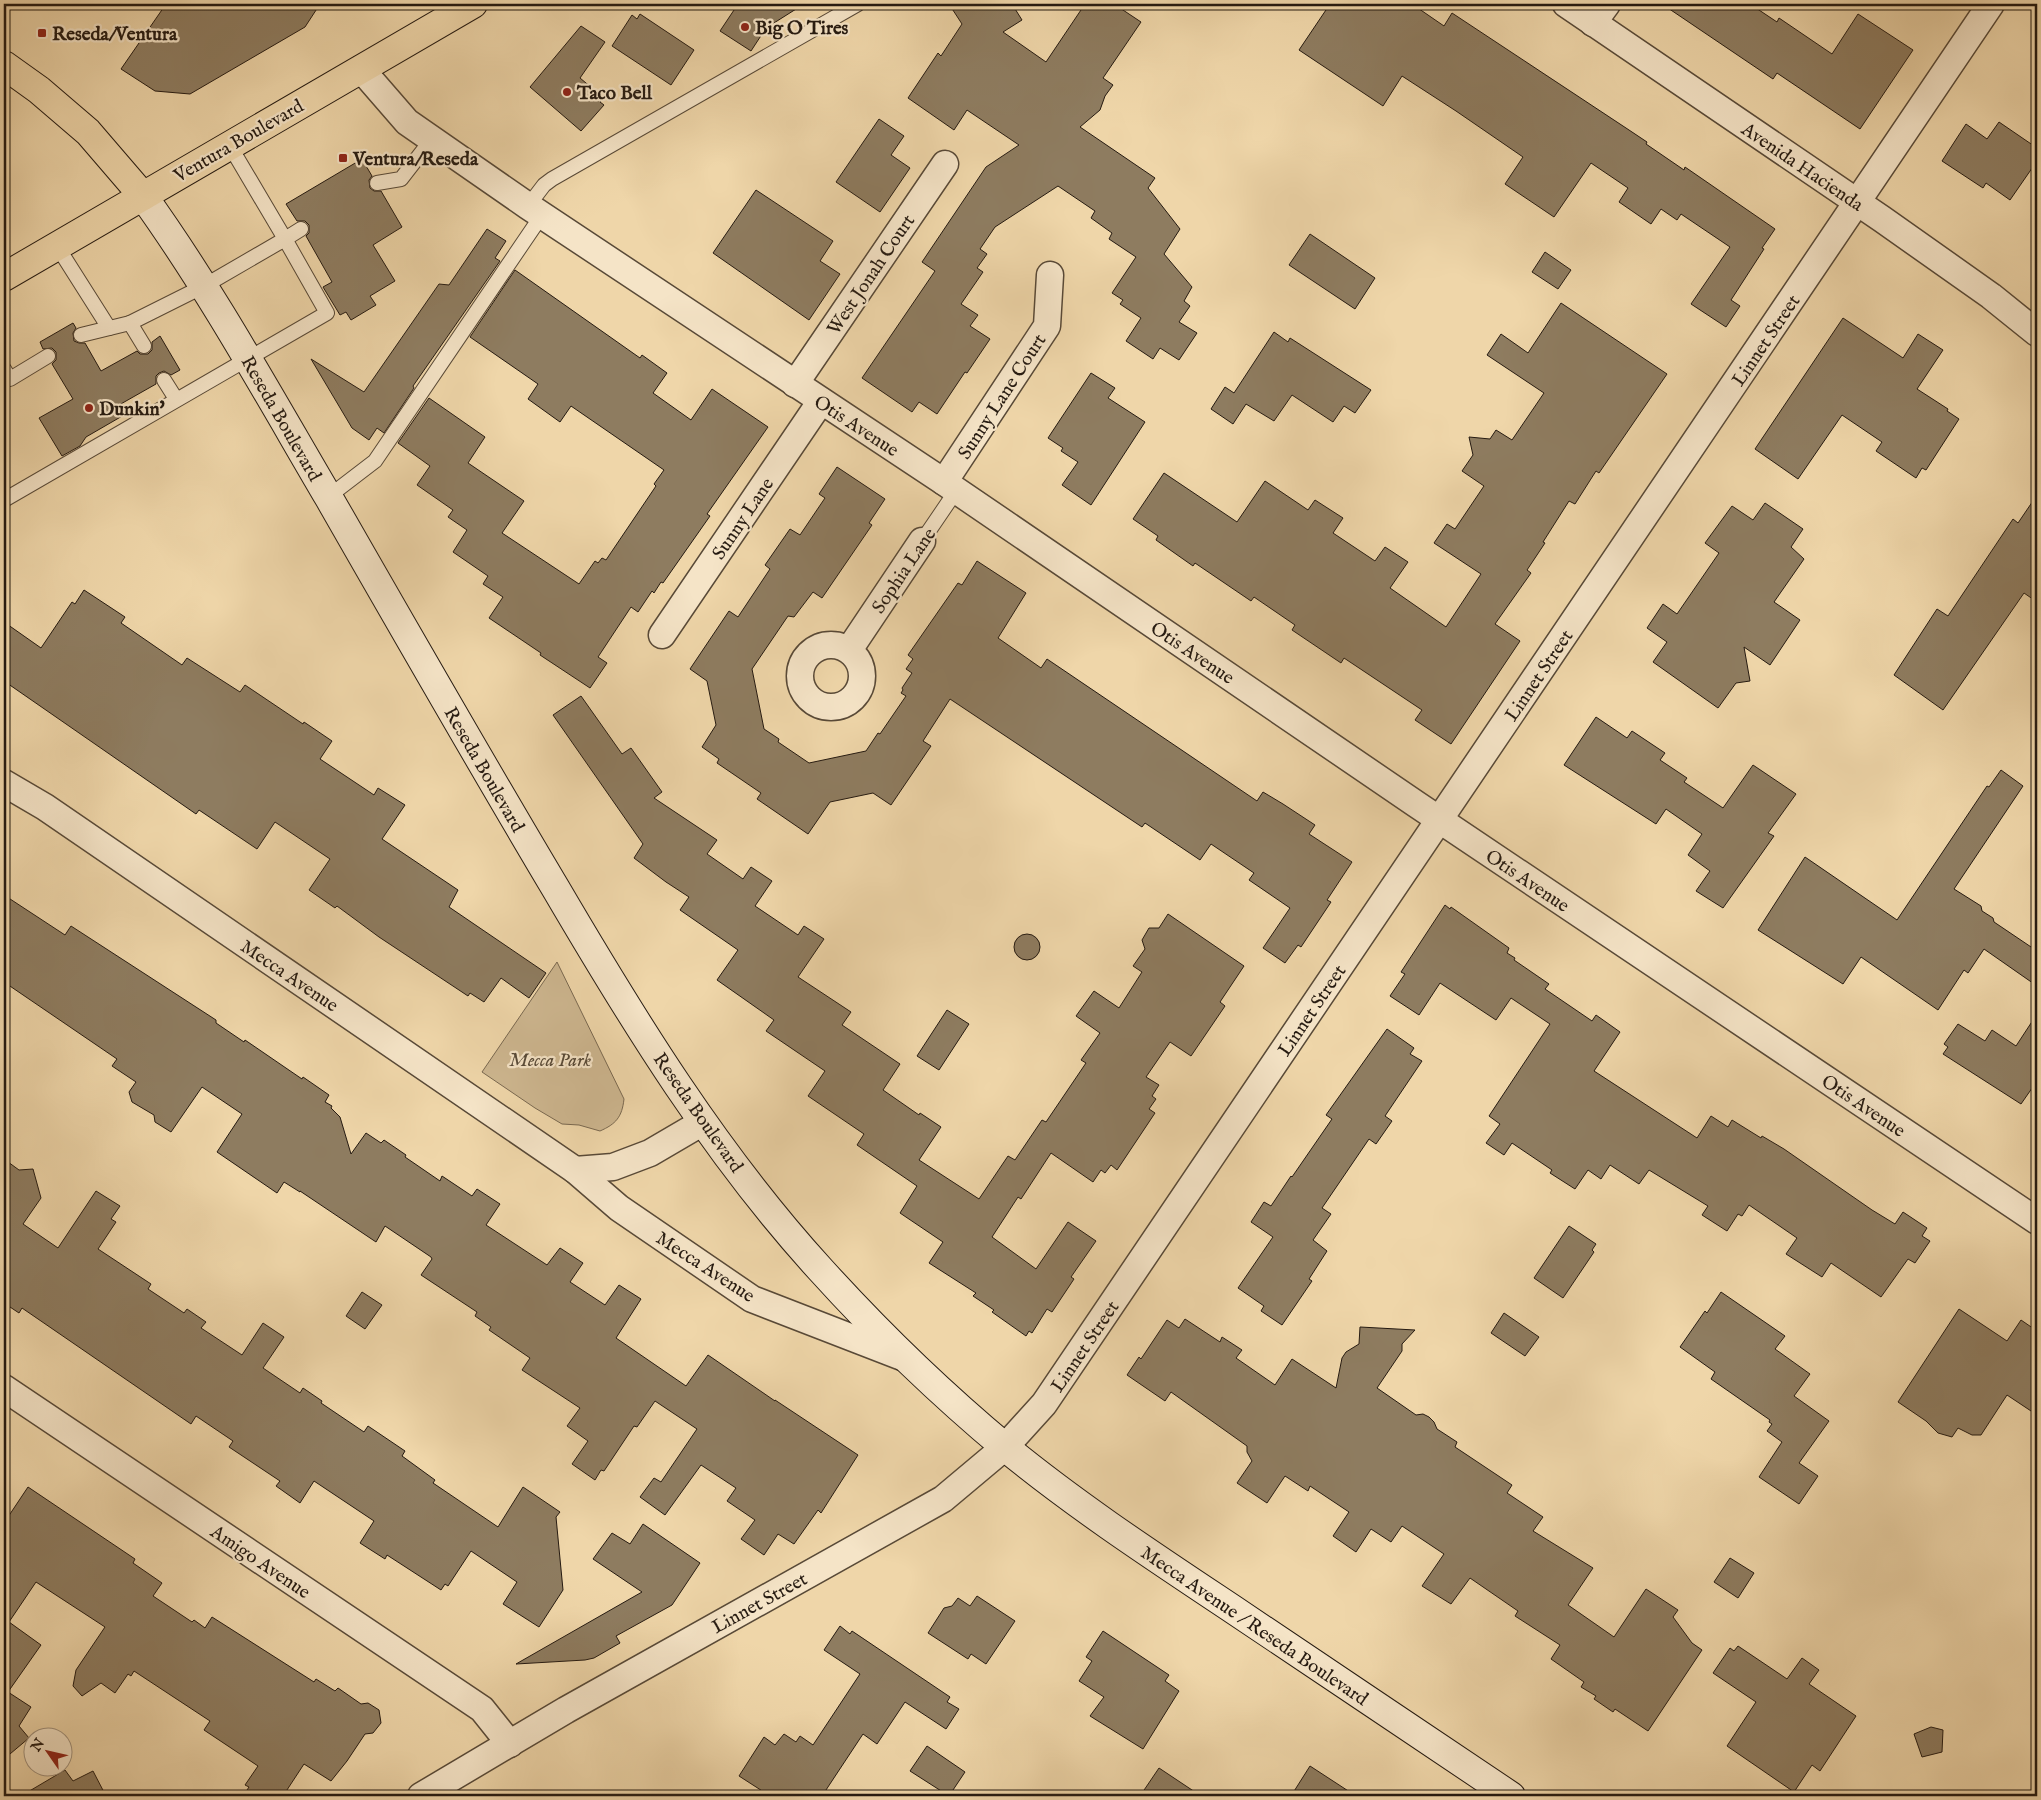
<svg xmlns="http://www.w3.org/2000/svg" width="2041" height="1800" font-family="'IM FELL English',serif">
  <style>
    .green { fill: #cdb68f; stroke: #796850 }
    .building { fill: #8e7c60; stroke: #251a11 }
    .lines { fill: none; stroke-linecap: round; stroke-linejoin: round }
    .service-casing { stroke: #584937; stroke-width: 16 }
    .minor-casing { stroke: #584937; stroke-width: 29 }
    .secondary-casing { stroke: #251a11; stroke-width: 30 }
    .primary-casing { stroke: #251a11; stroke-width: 30 }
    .service { stroke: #f5e4c7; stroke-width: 14 }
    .minor { stroke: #f5e4c7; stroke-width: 26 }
    .secondary { stroke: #f5e4c7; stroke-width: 28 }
    .primary { stroke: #efd6a9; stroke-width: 28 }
    .poi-dot { fill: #8f2418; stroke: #f5e4c7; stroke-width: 2 }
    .labels { text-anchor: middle; stroke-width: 4.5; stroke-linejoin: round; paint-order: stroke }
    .poi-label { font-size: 19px; font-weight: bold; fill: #251a11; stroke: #f5e4c7; text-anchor: start }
    .street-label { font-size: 19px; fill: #251a11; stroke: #f5e4c7 }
    .park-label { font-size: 19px; font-style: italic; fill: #574937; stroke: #f5e4c7 }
  </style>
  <rect width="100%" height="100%" fill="#efd6a9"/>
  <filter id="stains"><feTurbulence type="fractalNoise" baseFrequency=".004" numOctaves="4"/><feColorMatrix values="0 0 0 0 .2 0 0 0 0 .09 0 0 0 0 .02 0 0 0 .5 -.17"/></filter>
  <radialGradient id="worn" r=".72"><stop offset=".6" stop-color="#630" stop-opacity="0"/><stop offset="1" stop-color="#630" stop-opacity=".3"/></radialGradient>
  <path class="green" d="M557,962L624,1099C622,1117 616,1124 600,1131L579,1125L562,1124L535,1108L482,1072Z"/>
  <g class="building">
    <polygon points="166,4 320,4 305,27 190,94 155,91 121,69"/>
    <polygon points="738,4 804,4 766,28 751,51 720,31"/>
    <polygon points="949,4 1012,4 1022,20 1003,32 1046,62 1085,4 1114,4 1141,22 1103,78 1113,85 1105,96 1100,110 1080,127 1155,178 1148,188 1180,229 1164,254 1192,287 1184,301 1190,306 1179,322 1197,333 1179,360 1160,348 1153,359 1126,341 1141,318 1120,304 1123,300 1112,293 1136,257 1109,239 1112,233 1091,218 1095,211 1058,186 995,227 980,249 987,254 977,268 983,272 961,304 978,315 970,326 990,339 967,373 965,372 937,414 919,402 912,412 862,378 935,271 922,262 986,167 1019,145 967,110 954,130 908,98 938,53 941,56 962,24"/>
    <polygon points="1330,4 1412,4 1444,26 1452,13 1626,128 1647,142 1646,144 1684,170 1685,167 1775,229 1762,248 1764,249 1731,300 1740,306 1726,327 1691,304 1730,247 1681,214 1677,220 1661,209 1651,224 1619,202 1628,188 1591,163 1554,217 1505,184 1523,157 1456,111 1402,76 1383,106 1299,50"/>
    <polygon points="1662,4 1750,4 1777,22 1779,18 1832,54 1858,14 1913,50 1860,129 1777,73 1773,79"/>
    <polygon points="640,14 694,50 671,85 612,46 632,15 637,19"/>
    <polygon points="581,26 605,42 580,78 604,98 600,102 604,105 581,131 530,87"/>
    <polygon points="879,119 904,136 891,155 910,168 880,212 836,182"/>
    <polygon points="1999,122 2037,148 2037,161 2010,200 1986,183 1983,188 1942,161 1966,124 1987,139"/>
    <polygon points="362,159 372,176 369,180 370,188 374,191 381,191 402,227 373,245 395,281 370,296 376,305 351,320 346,312 340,315 323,287 332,282 306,236 309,233 309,225 305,221 297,221 286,204"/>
    <polygon points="756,190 833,241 820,261 840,274 809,320 713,253"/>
    <polygon points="487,229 506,241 495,258 500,261 413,386 414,388 384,433 377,428 369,440 352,428 311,359 364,392 439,284 449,285"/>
    <polygon points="1310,234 1375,278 1355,309 1289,265"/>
    <polygon points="1545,252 1571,270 1558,289 1532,272"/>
    <polygon points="515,270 640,358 642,355 667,373 653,393 691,420 712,389 768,427 707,514 710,516 663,583 661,582 654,593 652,591 638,612 631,607 598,657 607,663 590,688 540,655 541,653 489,618 503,597 483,584 488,576 453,552 467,530 448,517 453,510 417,485 430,466 398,443 429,398 485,437 468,463 524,501 502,533 579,584 595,561 598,563 602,558 606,560 656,486 654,484 664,470 571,406 560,422 528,399 538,384 470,337"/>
    <polygon points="1561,303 1667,374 1599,473 1596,471 1575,504 1569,501 1543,542 1545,543 1527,570 1531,573 1495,624 1520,641 1451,744 1415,720 1422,710 1344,658 1341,663 1292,630 1295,625 1254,597 1251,601 1195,563 1193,566 1156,540 1158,536 1133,519 1164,473 1237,522 1265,481 1308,510 1315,500 1343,518 1333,533 1375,561 1385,547 1408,562 1390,588 1446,627 1481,574 1434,543 1447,524 1455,529 1484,486 1462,471 1473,455 1469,437 1490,439 1496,430 1512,440 1544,393 1487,355 1501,334 1528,353"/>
    <polygon points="1843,318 1903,358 1918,334 1943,350 1917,389 1948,409 1947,411 1959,419 1926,470 1922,468 1916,478 1876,451 1882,442 1842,415 1798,479 1755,449"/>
    <polygon points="73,323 76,328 73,333 74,341 79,343 85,343 101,371 137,351 140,354 148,354 152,350 152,342 160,336 180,370 171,375 164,371 159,373 156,376 156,384 119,405 124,415 86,437 80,446 62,456 39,418 73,399 52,364 56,360 56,352 52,348 43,349 40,342"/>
    <polygon points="1274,332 1288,342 1290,338 1371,390 1355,413 1344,406 1333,422 1292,395 1274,421 1246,404 1233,424 1211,409 1225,387 1234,393"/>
    <polygon points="1091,373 1115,388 1108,398 1145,422 1091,505 1062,485 1078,462 1061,451 1063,448 1048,438"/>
    <polygon points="837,467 885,499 869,523 872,525 822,598 813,592 794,617 788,616 752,669 764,729 779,739 778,742 809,763 866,751 878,733 880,734 906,696 901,693 903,690 902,688 912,673 906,669 913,659 908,655 958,583 962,585 977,561 1026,593 998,638 1041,668 1047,659 1257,801 1263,792 1283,804 1315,825 1309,834 1352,862 1327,900 1331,902 1301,947 1298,945 1285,963 1263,948 1290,908 1249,880 1254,873 1211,844 1200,860 1145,823 1142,827 950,699 923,741 931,746 891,805 873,793 830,802 808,834 757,799 761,793 717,763 719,759 702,747 716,725 707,681 690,669 729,611 738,617 770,569 765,565 790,529 800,535 825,498 819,494"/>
    <polygon points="2037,495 2037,602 2024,593 1943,710 1894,675 1937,609 1948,616 2013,519 2018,523"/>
    <polygon points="1765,503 1803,529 1791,547 1804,559 1774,602 1800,620 1770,665 1744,647 1750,681 1736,683 1718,708 1653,662 1667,642 1647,628 1663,604 1677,614 1719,553 1705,543 1732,506 1753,520"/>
    <polygon points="84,590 125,617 121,623 182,665 187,658 240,692 245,685 303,724 304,722 332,741 320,759 374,795 378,788 405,805 382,839 458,890 449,907 546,973 529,998 501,978 484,1002 470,993 468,996 379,937 337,906 335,908 309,890 330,859 275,822 257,849 199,810 196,814 4,681 4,622 41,648 72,602 75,604"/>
    <polygon points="581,696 622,754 631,748 662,792 654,798 717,840 707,854 743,879 751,867 772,881 755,906 798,935 804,926 824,939 798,977 851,1012 842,1025 900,1064 883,1090 919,1115 920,1113 941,1127 919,1160 979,1199 1008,1156 1015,1160 1042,1120 1046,1122 1086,1063 1081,1060 1100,1033 1076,1016 1094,991 1119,1008 1142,972 1133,966 1145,949 1142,940 1149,928 1159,928 1168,914 1244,966 1220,1002 1225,1006 1191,1056 1170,1042 1146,1077 1159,1085 1152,1096 1156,1099 1149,1109 1155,1113 1117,1170 1111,1165 1105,1173 1101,1170 1093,1182 1051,1153 1021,1199 1018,1197 992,1237 1036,1269 1068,1222 1096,1241 1071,1277 1074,1279 1052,1312 1047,1309 1032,1333 1029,1331 1026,1336 992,1312 994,1310 973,1296 976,1293 929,1263 943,1242 900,1213 917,1186 857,1145 864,1134 808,1096 825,1071 766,1031 774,1020 717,980 738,950 680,910 689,897 666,882 634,858 643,844 553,715"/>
    <polygon points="1596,717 1627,738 1632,731 1665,753 1660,760 1687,778 1684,782 1723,808 1753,765 1796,794 1768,833 1774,836 1723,908 1696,891 1710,871 1688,855 1702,834 1666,809 1656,824 1564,765"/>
    <polygon points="2001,770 2023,786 1954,889 1981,906 1982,911 1993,918 1994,922 2037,951 2037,986 1984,949 1968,973 1964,970 1938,1010 1861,957 1843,984 1758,930 1805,857 1897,920 1987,786 1989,787"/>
    <polygon points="4,895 65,935 71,926 216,1020 216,1023 244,1042 245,1040 302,1079 303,1077 329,1095 325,1102 332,1106 331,1108 340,1117 351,1154 366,1133 381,1143 384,1140 406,1155 405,1157 440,1181 442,1176 472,1196 477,1189 500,1204 486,1225 547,1265 560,1248 583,1263 570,1282 605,1305 619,1285 641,1299 616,1338 686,1386 708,1355 775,1401 775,1400 858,1455 821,1513 818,1510 794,1544 778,1534 764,1555 741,1539 755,1520 727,1501 736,1488 701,1465 665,1515 640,1497 654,1478 661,1482 697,1429 655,1401 637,1427 634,1426 604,1471 601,1470 595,1480 572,1464 588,1441 567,1426 580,1408 522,1370 530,1358 489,1330 491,1327 475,1316 477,1312 421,1275 432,1259 431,1257 385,1226 376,1242 300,1191 300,1192 284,1182 277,1193 217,1152 242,1114 202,1087 171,1132 155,1122 154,1115 132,1102 129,1092 136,1082 112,1066 117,1059 4,982"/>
    <polygon points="1445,905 1450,909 1451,907 1509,948 1507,953 1515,958 1514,960 1549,984 1545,989 1592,1021 1596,1015 1620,1032 1594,1071 1697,1138 1711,1116 1728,1127 1732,1120 1761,1138 1762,1136 1784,1149 1872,1210 1895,1224 1903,1212 1927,1228 1922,1236 1930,1241 1915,1263 1908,1259 1881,1297 1831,1263 1822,1277 1786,1254 1797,1238 1749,1205 1742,1216 1738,1214 1727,1231 1702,1215 1708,1206 1649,1170 1639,1184 1610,1165 1601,1179 1588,1170 1575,1189 1550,1173 1552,1170 1512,1143 1504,1155 1486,1143 1500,1124 1489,1116 1550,1024 1511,998 1496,1020 1440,983 1419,1015 1390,996 1405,974 1401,972"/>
    <circle cx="1027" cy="947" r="13"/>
    <polygon points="947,1010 969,1024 939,1070 917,1056"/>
    <polygon points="2037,1014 2037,1081 2021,1104 1943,1054 1948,1047 1944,1044 1958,1024 1985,1041 1992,1030 2016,1046"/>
    <polygon points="1387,1029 1414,1048 1410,1054 1422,1061 1385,1116 1392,1121 1376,1144 1369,1139 1322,1208 1331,1214 1313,1240 1327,1251 1309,1279 1312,1281 1282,1325 1261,1311 1264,1306 1238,1288 1273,1237 1251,1222 1264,1202 1271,1206 1291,1176 1292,1177 1332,1119 1326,1115"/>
    <polygon points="4,1159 19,1170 33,1169 41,1198 23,1224 58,1248 96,1191 120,1206 111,1219 116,1222 98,1249 151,1284 148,1289 184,1313 187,1309 206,1322 201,1328 242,1355 263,1323 284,1337 263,1368 300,1393 303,1388 322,1401 321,1403 364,1432 368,1426 405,1451 402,1456 435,1480 433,1483 498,1527 523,1487 560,1512 556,1517 563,1590 539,1627 503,1604 517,1582 471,1551 448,1586 445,1584 441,1590 387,1555 385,1559 360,1543 374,1521 314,1481 300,1503 276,1486 280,1481 229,1447 233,1441 196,1416 191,1424 22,1308 19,1313 4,1303"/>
    <polygon points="1569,1226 1596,1244 1592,1250 1594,1252 1563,1298 1534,1278"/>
    <polygon points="362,1292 382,1305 365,1329 346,1316"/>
    <polygon points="1721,1292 1785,1336 1775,1349 1810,1374 1794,1396 1829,1421 1799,1463 1818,1476 1799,1504 1759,1477 1782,1442 1767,1431 1772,1424 1769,1422 1770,1420 1711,1379 1715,1372 1680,1347 1705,1311 1707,1313"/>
    <polygon points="1959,1309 2007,1341 2021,1320 2037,1331 2037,1415 2007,1395 1981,1435 1972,1435 1958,1428 1952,1437 1938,1433 1926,1421 1898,1402"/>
    <polygon points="1504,1313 1539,1337 1525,1356 1491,1333"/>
    <polygon points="1185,1319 1220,1342 1222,1337 1242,1350 1236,1358 1275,1385 1292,1359 1336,1388 1342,1358 1346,1352 1359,1344 1360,1327 1415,1330 1402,1344 1402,1351 1377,1388 1416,1415 1423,1414 1429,1417 1434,1422 1437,1429 1457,1442 1455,1447 1512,1485 1507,1493 1543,1517 1533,1531 1593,1568 1568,1605 1614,1637 1646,1589 1678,1610 1673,1617 1692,1643 1702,1650 1648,1731 1615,1709 1613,1712 1594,1699 1596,1696 1581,1687 1584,1682 1551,1659 1560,1645 1515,1616 1518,1611 1470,1578 1451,1604 1422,1586 1444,1554 1402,1526 1391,1542 1371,1529 1356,1552 1333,1536 1349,1512 1310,1486 1308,1491 1285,1476 1267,1503 1237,1483 1252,1461 1247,1452 1247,1446 1171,1392 1165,1401 1127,1375 1139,1357 1141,1359 1167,1320 1179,1328"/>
    <polygon points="28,1487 135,1559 133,1563 162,1583 153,1596 192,1622 194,1620 205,1628 212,1617 314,1682 316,1679 335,1691 338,1688 361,1704 368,1703 379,1710 381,1723 373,1733 365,1734 347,1761 331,1781 304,1764 283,1796 243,1796 249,1787 245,1785 258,1766 204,1730 210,1721 134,1671 131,1676 128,1674 115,1693 101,1683 82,1696 73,1686 76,1670 105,1627 36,1582 9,1622 41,1645 8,1692 31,1707 19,1726 29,1738 4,1759 4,1523"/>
    <polygon points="643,1524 700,1563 672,1605 616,1636 620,1643 594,1658 585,1660 516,1664 642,1592 593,1559 612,1533 630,1544"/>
    <polygon points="1730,1558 1754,1573 1738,1598 1714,1582"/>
    <polygon points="977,1596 1015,1621 986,1664 971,1654 968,1659 928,1633 944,1608 952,1606 958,1598 970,1606"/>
    <polygon points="840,1626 850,1634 852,1631 950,1697 947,1702 959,1709 946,1729 905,1702 877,1744 863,1734 822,1796 770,1796 739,1776 764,1737 775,1745 784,1734 796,1742 800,1736 813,1745 860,1674 824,1650"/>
    <polygon points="1103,1631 1169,1675 1165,1681 1179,1691 1143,1749 1090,1716 1104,1697 1079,1681 1092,1661 1086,1657"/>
    <polygon points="1738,1646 1787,1679 1802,1658 1819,1670 1809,1684 1856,1716 1820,1771 1812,1765 1794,1792 1727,1746 1756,1702 1713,1673 1730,1648 1734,1651"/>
    <polygon points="1931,1727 1943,1730 1942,1752 1922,1757 1914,1734"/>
    <polygon points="927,1746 965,1772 949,1796 910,1771"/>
    <polygon points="1310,1766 1356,1796 1291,1796"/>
    <polygon points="1159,1768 1201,1796 1140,1796"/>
    <polygon points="65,1770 73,1781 93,1771 106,1796 21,1796"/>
  </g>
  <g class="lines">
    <g class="service-casing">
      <g id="service">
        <polyline points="230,146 285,239 301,229"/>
        <polyline points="377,183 401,179 432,139"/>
        <polyline points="528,206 544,185 552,179 858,4"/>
        <polyline points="57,246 109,328"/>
        <polyline points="81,335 130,323 144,346"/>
        <polyline points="4,369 10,379 48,356"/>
        <polyline points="164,380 176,399"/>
        <polyline points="328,497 375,461 542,215"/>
        <polyline points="4,500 327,313 285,239 204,286 130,323"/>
        <polyline points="922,541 956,491"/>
      </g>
    </g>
    <g class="minor-casing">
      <g id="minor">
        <polyline points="1566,4 1882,219 1991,296 2037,333"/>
        <polyline points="1593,23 1607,4"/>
        <polyline points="361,69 407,122 528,206 944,482 1416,804 2037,1221"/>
        <polyline points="795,384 945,164"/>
        <polyline points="944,482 1047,326 1050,275"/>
        <polyline points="662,635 821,401"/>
        <circle cx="831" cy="676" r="31"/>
        <polyline points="849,650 922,541"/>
        <polyline points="4,783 45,807 575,1170 619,1208 752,1299 907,1359"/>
        <polyline points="575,1170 613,1167 650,1153 703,1122"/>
        <polyline points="4,1388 482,1709 510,1744"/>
        <polyline points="421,1796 566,1710 943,1499 1005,1447 1044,1404 1991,4"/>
      </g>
    </g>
    <g class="secondary-casing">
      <path id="secondary" d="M143,196C212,292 269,396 329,498C404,629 479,760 556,889C634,1022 716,1155 820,1269C877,1332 940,1393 1006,1448C1078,1507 1156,1558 1234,1610C1326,1672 1419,1734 1511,1796"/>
    </g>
    <g class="primary-casing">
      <g id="primary">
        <polyline points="4,65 39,90 88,132 143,196"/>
        <polyline points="4,277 473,4"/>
      </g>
    </g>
    <use href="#service" class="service"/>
    <use href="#minor" class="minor"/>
    <use href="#secondary" class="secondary"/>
    <use href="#primary" class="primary"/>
  </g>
  <g class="poi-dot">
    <circle cx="745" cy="27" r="5"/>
    <rect x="37" y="28" width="10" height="10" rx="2.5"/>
    <circle cx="567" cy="92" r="5"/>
    <rect x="338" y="153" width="10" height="10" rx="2.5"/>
    <circle cx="89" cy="408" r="5"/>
  </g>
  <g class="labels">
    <g class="poi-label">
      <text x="755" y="34">Big O Tires</text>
      <text x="52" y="40">Reseda/Ventura</text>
      <text x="577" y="99">Taco Bell</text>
      <text x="353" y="165">Ventura/Reseda</text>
      <text x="99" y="415">Dunkin'</text>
    </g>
    <g class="street-label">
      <text transform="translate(238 140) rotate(-30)" y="7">Ventura Boulevard</text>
      <text transform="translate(1803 166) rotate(34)" y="7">Avenida Hacienda</text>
      <text transform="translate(870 274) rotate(-56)" y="7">West Jonah Court</text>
      <text transform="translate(1765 340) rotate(-56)" y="7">Linnet Street</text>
      <text transform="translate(1001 396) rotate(-57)" y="7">Sunny Lane Court</text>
      <text transform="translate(282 418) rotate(60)" y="7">Reseda Boulevard</text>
      <text transform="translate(857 425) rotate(33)" y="7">Otis Avenue</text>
      <text transform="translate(742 518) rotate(-56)" y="7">Sunny Lane</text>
      <text transform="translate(903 570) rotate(-56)" y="7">Sophia Lane</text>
      <text transform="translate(1193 652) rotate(34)" y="7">Otis Avenue</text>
      <text transform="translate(1538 675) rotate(-56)" y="7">Linnet Street</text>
      <text transform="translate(485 769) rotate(60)" y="7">Reseda Boulevard</text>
      <text transform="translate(1528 880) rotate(34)" y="7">Otis Avenue</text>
      <text transform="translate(290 975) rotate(34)" y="7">Mecca Avenue</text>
      <text transform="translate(1311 1010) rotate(-56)" y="7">Linnet Street</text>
      <text transform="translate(1864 1105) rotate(34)" y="7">Otis Avenue</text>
      <text transform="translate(699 1112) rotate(55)" y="7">Reseda Boulevard</text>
      <text transform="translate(706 1266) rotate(33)" y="7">Mecca Avenue</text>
      <text transform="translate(1084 1346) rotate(-56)" y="7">Linnet Street</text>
      <text transform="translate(261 1561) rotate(34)" y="7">Amigo Avenue</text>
      <text transform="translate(759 1602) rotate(-29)" y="7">Linnet Street</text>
      <text transform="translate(1255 1625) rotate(34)" y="7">Mecca Avenue / Reseda Boulevard</text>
    </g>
    <g class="park-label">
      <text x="550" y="1066">Mecca Park</text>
    </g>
  </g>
  <rect width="2041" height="1800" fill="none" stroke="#efd6a9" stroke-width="20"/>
  <rect x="5" y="5" width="2031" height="1790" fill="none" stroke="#251a11" stroke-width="2.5"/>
  <rect x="10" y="10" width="2021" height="1780" fill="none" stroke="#251a11"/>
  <g transform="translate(48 1752) rotate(304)"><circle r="24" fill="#f5e4c7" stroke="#a2937e"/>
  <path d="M0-4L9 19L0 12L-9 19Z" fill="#8f2418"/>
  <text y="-8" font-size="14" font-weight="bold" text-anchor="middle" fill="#251a11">N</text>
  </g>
  <rect width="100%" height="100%" filter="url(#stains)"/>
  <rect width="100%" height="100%" fill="url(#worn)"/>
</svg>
